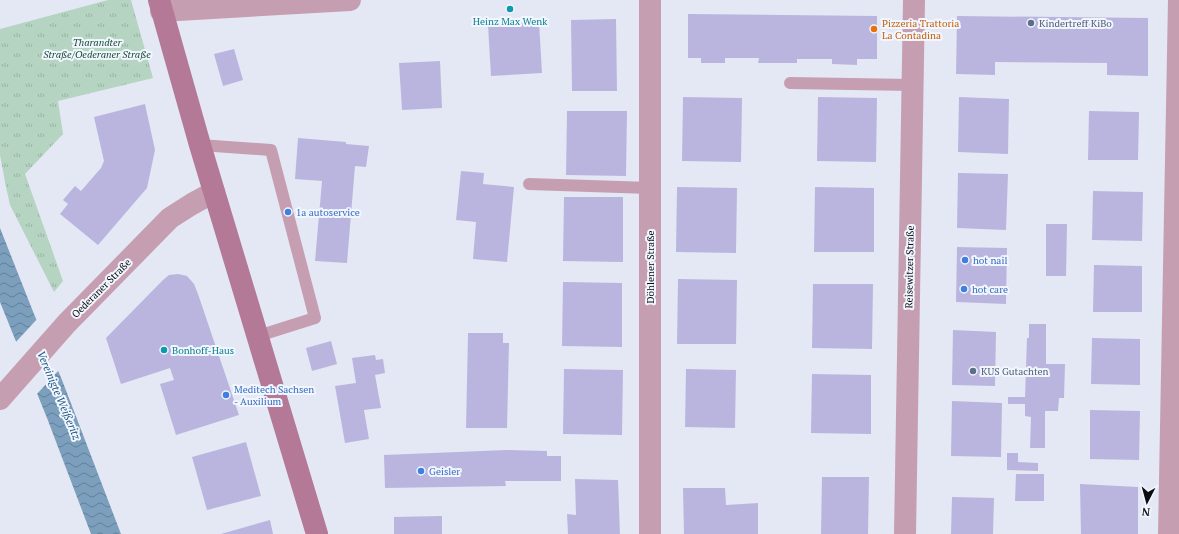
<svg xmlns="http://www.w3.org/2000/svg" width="1179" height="534" font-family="'PT Serif',serif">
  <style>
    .park { fill: url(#park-tufts) }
    .water { fill: url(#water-waves) }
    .pier { fill: #e4e8f4 }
    .building { fill: #bab5df }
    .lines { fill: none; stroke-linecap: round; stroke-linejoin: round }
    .service { stroke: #c69eb1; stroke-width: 12 }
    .minor { stroke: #c69eb1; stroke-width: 22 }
    .secondary { stroke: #b37996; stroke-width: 22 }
    .culture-dot { fill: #0f9aa8; stroke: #f2f6ff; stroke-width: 1.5 }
    .service-dot { fill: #5c6f8a; stroke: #f2f6ff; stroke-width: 1.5 }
    .food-dot { fill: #e8710a; stroke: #f2f6ff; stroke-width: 1.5 }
    .shop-dot { fill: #3f7fe0; stroke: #f2f6ff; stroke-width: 1.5 }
    .labels { text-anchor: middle; stroke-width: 4; stroke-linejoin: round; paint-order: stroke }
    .culture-label { font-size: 10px; fill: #0d838f; stroke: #f2f6ff }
    .food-label { font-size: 10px; fill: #c56008; stroke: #f2f6ff; text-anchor: start }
    .service-label { font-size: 10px; fill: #4e5e75; stroke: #f2f6ff; text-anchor: start }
    .park-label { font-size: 10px; font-style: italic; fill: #174d33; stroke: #f2f6ff }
    .shop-label { font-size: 10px; fill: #366cbe; stroke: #f2f6ff; text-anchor: start }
    .street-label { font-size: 10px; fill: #0a0c0f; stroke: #f2f6ff }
    .water-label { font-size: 11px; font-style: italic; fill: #205882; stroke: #f2f6ff }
  </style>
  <defs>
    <pattern id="park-tufts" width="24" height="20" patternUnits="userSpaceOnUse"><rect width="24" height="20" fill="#b5d4c1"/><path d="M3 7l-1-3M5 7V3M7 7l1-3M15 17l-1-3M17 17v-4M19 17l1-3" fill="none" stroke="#9ab5a5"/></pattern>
    <pattern id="water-waves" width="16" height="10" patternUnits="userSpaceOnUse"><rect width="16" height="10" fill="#7b9fbd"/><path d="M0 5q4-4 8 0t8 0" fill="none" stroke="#638098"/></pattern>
  </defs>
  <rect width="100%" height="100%" fill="#e4e8f4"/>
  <polygon class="park" points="108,0 131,0 153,78 58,101 63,134 25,174 63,281 54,292 10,205 6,187 0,155 0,29"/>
  <polygon class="water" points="0,228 34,314 62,380 121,534 91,534 47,418 0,302"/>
  <polygon class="pier" points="38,318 60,369 36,395 15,343"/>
  <g class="building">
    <polygon points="688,14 877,16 877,59 857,59 857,65 832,64 832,59 797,59 797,63 758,63 759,58 725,58 725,63 701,63 701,58 688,58"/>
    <polygon points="957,16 1148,18 1148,76 1107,75 1107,63 995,62 995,75 956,74"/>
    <polygon points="616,19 617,91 572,91 571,20"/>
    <polygon points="539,22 542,73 491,76 488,25"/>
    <polygon points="234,49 243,80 223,86 214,54"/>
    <polygon points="440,61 442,108 402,110 399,63"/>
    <polygon points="683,97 742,98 741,162 682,161"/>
    <polygon points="818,97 877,98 876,162 817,161"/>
    <polygon points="959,97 1009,99 1008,154 958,152"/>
    <polygon points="145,104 155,150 147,188 98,245 60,214 68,204 63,200 75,186 81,191 101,168 104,161 94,117"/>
    <polygon points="567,111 627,111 626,176 566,175"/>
    <polygon points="1089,111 1139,112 1138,160 1088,160"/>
    <polygon points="298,138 346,142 346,144 369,146 366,167 355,166 347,263 315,261 322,181 295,179"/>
    <polygon points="461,171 484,173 483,184 514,187 507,262 473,259 476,222 456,220"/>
    <polygon points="958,173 1008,174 1006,230 957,228"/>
    <polygon points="677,187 737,188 736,253 676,252"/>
    <polygon points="815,187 874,188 874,252 814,252"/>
    <polygon points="1093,191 1143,192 1142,241 1092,240"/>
    <polygon points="564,197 623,197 623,262 563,261"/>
    <polygon points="1046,224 1067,224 1066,276 1046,276"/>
    <polygon points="957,247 1007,248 1006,304 956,302"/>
    <polygon points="1094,265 1142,266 1142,312 1093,312"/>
    <polygon points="178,274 187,276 194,284 198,294 239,415 176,435 160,384 174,380 170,368 121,384 106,338 163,280 169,275"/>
    <polygon points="678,279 737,280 736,344 677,344"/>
    <polygon points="563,282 622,283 622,347 562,346"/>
    <polygon points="813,284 873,284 872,349 812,348"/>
    <polygon points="1029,324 1046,324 1046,364 1065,364 1064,398 1059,398 1058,411 1045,411 1045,448 1030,448 1031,417 1025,416 1025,404 1008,404 1008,397 1025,397 1027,338 1029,338"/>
    <polygon points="953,330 996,332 995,386 952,385"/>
    <polygon points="468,333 503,333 503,343 509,343 507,428 466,428"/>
    <polygon points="1092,338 1140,339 1140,385 1091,384"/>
    <polygon points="331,341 337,364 312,371 306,348"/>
    <polygon points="375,355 376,360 383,359 385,373 375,375 381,408 364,410 369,439 345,443 335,386 356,383 352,358"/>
    <polygon points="564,369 623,370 622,435 563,434"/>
    <polygon points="686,369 736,370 735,428 685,427"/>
    <polygon points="812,374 871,375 871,434 811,433"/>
    <polygon points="952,401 1002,403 1001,457 951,456"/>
    <polygon points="1090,410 1140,411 1139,460 1090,459"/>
    <polygon points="246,442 261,496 207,510 192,457"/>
    <polygon points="506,450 547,451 547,456 561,456 561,481 505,481 506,486 385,488 384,455"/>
    <polygon points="1007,453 1018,453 1018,462 1038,463 1038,471 1007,470"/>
    <polygon points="1016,474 1044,474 1044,501 1015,501"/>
    <polygon points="822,477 869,477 868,534 821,534"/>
    <polygon points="575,479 618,480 620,534 568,534 567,514 576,515"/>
    <polygon points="1080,484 1138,487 1138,534 1081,534"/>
    <polygon points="683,488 725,488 726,505 758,503 758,534 684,534"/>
    <polygon points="952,497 994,498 993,534 951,534"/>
    <polygon points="442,516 442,534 394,534 394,517"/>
    <polygon points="270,520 273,534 221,534"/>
  </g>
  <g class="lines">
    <g class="service">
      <polyline points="790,83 912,85"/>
      <polyline points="200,145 271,150 315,318 258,336"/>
      <polyline points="529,184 650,188"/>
    </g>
    <g class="minor">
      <polyline points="161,11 350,0"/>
      <polyline points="0,399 67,323 170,218 192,204 214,192"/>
      <polyline points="650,534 650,0"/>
      <polyline points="905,534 914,0"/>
      <polyline points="1169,534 1179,0"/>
    </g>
    <polyline class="secondary" points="159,0 200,145 317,534"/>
  </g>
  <g class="culture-dot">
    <circle cx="510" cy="9" r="4"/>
    <circle cx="164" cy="350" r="4"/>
  </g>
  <g class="service-dot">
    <circle cx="1031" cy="23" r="4"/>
    <circle cx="973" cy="371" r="4"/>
  </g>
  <circle class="food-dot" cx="874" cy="29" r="4"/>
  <g class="shop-dot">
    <circle cx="288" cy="212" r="4"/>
    <circle cx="965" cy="260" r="4"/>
    <circle cx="964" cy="289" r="4"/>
    <circle cx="226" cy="395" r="4"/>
    <circle cx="421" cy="471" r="4"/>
  </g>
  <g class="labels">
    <g class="culture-label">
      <text x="510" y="25">Heinz Max Wenk</text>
      <text x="172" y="354" text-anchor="start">Bonhoff-Haus</text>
    </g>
    <g class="food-label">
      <text x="882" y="27">Pizzeria Trattoria<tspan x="882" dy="12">La Contadina</tspan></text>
    </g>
    <g class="service-label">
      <text x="1039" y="27">Kindertreff KiBo</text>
      <text x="981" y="375">KUS Gutachten</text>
    </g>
    <g class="park-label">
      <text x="97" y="46">Tharandter<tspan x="97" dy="12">Straße/Oederaner Straße</tspan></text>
    </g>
    <g class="shop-label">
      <text x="296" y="216">1a autoservice</text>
      <text x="973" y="264">hot nail</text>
      <text x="972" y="293">hot care</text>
      <text x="234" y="393">Meditech Sachsen<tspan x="234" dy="12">- Auxilium</tspan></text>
      <text x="429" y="475">Geisler</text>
    </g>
    <g class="street-label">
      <text transform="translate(650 267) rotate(-90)" y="4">Döhlener Straße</text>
      <text transform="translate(909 267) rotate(-89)" y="4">Reisewitzer Straße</text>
      <text transform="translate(101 288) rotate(-45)" y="4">Oederaner Straße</text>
    </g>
    <g class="water-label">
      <text transform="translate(59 395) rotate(67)" y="4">Vereinigte Weißeritz</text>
    </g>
  </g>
  <g transform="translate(1147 502) rotate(186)" stroke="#f2f6ff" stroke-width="3" paint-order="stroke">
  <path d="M0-3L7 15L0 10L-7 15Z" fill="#0a0c0f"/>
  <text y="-6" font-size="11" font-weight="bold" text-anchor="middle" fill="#0a0c0f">N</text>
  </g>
</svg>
